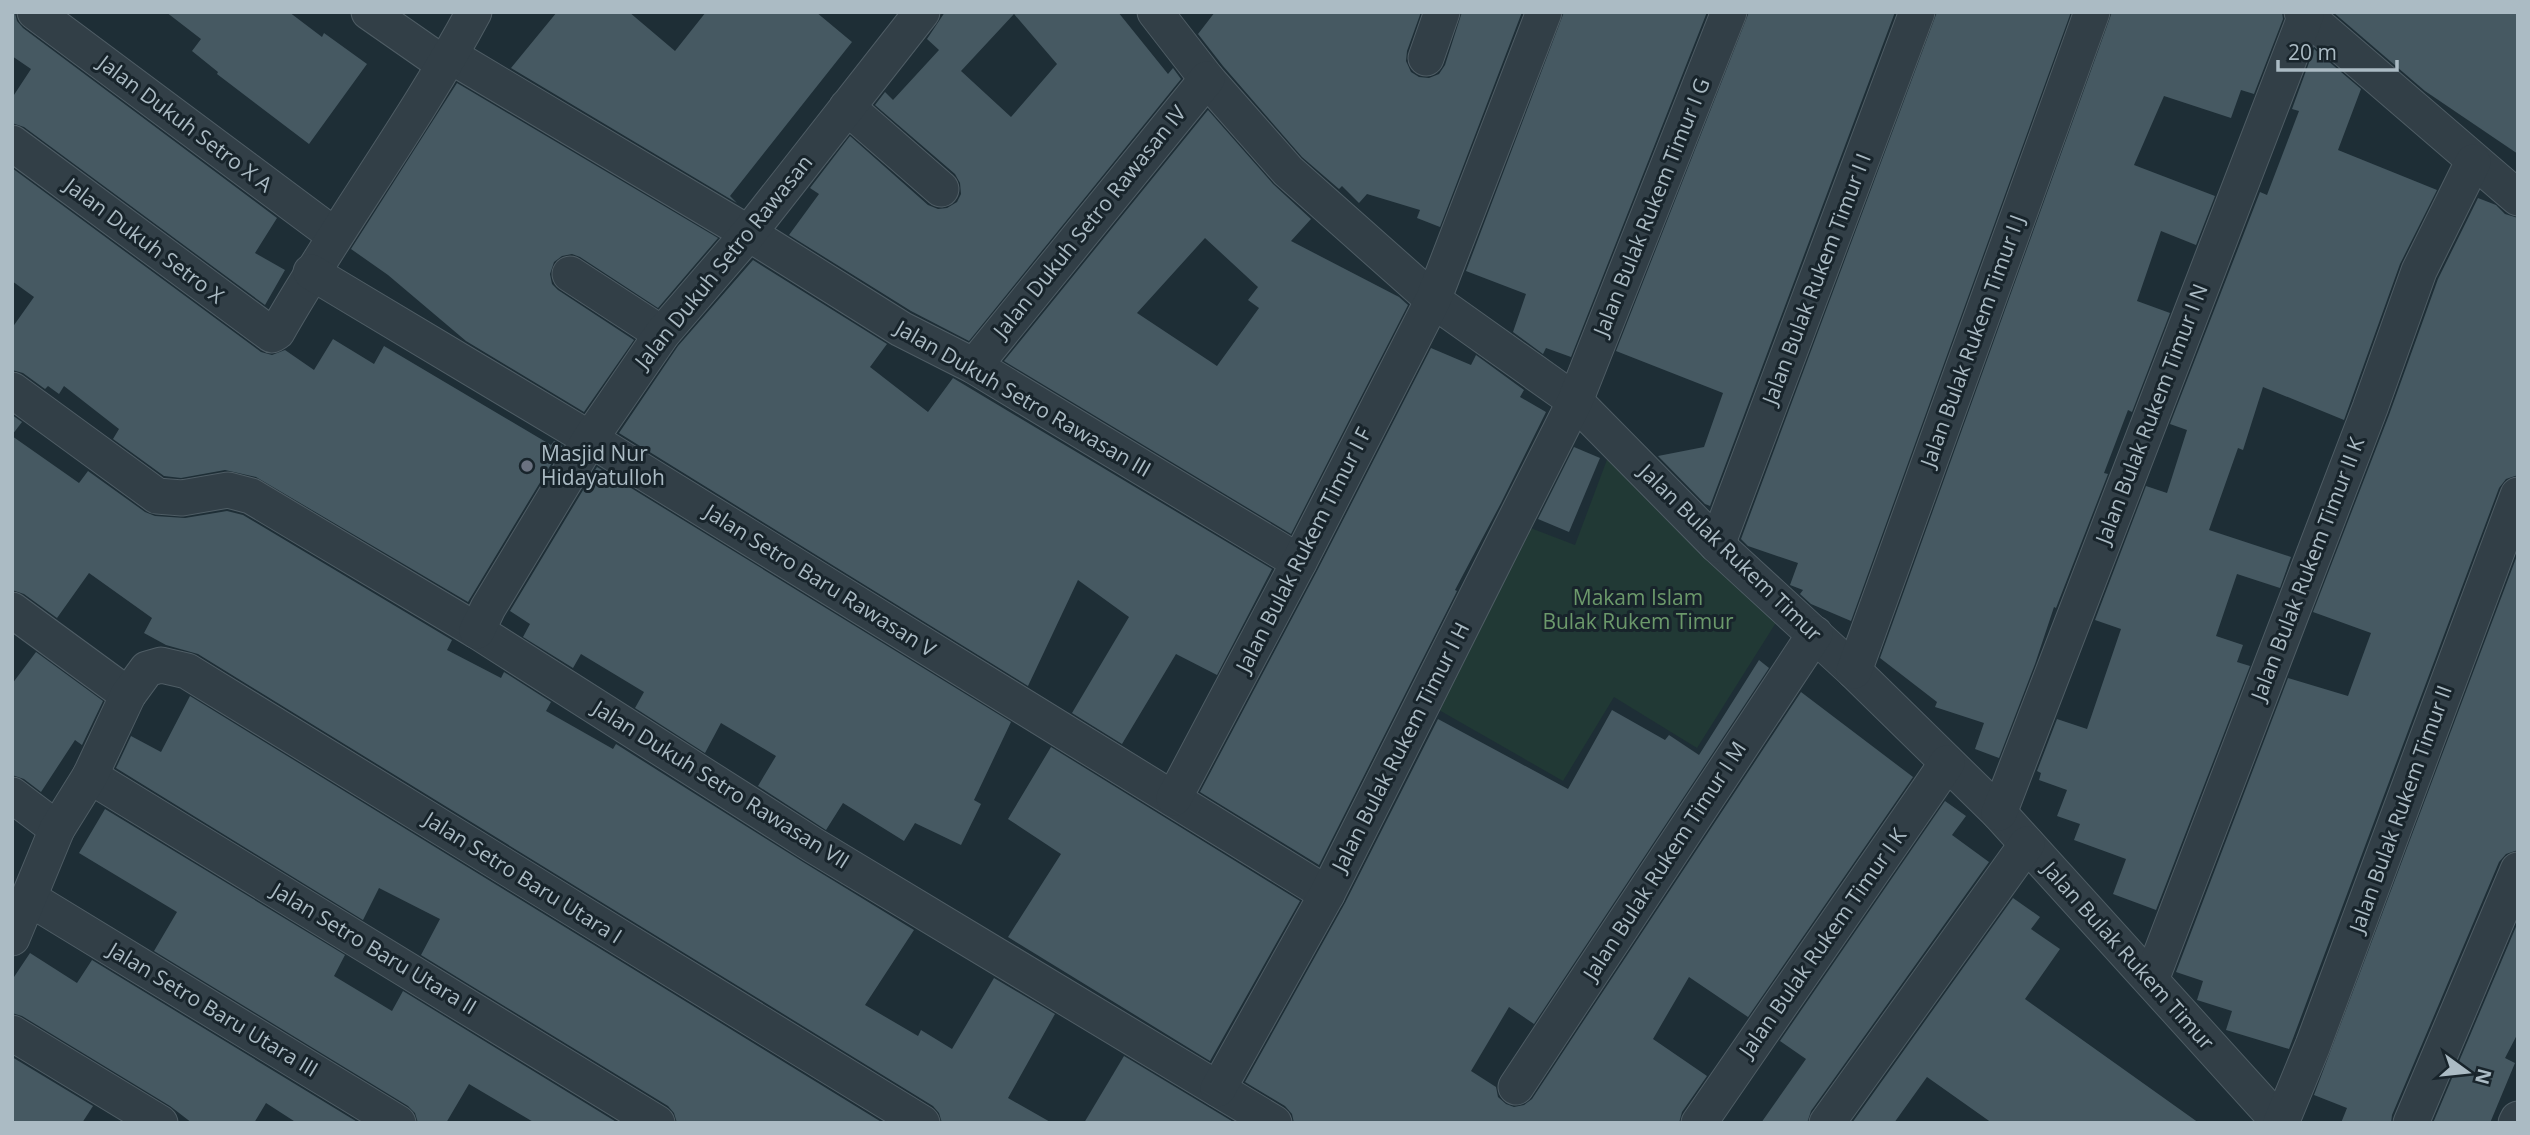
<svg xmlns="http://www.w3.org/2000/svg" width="2530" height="1135" font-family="'Open Sans',sans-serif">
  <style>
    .green { fill: #213935 }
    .building { fill: #465962; fill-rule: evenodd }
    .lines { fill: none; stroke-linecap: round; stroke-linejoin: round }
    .minor-casing { stroke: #4f5d65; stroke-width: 37 }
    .minor { stroke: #323f47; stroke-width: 35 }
    .worship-dot { fill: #6b7280; stroke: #18242b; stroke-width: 2.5 }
    .labels { text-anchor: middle; stroke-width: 6; stroke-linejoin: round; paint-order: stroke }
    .street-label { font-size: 21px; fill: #abbbc4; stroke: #18242b }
    .poi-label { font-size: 21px; fill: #abbbc4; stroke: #18242b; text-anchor: start }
    .park-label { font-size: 21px; fill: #6c996b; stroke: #18242b }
  </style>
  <rect width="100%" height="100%" fill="#1e2e36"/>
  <polygon class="green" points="1608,457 1777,621 1697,748 1614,697 1563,781 1432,706 1523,525 1575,545"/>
  <g class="building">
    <polygon points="12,12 15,13 17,21 23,28 277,218 255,253 285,270 265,305 24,127 12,123 12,98 31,69 12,56"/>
    <polygon points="166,12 289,12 322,37 324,33 367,64 309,144 217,74 218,72 192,51 201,39"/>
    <polygon points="557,12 629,12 675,51 706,12 816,12 852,42 730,196 737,203 511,68"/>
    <path d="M945,12H1118L1168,74L1173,68L1181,79L969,341L911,311L789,235L819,194L810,188L850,136L928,205L938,209L947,208L957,202L961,194L960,183L955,174L875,105L885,92L893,100L939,50L927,39ZM1014,14L1057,64L1011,117L961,71Z"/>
    <polygon points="1215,12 1421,12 1407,51 1406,61 1411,72 1419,77 1429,78 1439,74 1445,65 1462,12 1522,12 1440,227 1417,218 1420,210 1367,194 1359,203 1342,186 1339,189 1302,157 1223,66 1198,34"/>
    <polygon points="1564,12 1707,12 1571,357 1546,348 1543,354 1513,332 1526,294 1466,271"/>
    <polygon points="1749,12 1895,12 1710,506 1705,504 1658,456 1704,447 1723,393 1616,351"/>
    <polygon points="1937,12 2071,12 1851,621 1811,604 1800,594 1803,590 1790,585 1798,563 1748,546 1741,539"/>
    <polygon points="2112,12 2282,12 2283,19 2254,94 2241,90 2231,118 2164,96 2134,165 2215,196 2196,245 2161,231 2137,301 2170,313 2132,412 2128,410 2104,473 2108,474 2056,608 2054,607 2035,664 1999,758 1975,749 1984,723 1935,707 1937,702 1880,658"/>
    <polygon points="2333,12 2518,12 2518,154 2425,91"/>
    <polygon points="2314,49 2361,89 2338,150 2437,190 2400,264 2344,420 2263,387 2243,450 2238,448 2209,530 2291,557 2280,588 2237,574 2216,636 2243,645 2237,662 2250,666 2156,910 2113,894 2126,859 2074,840 2080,824 2057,816 2067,790 2039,780 2041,773 2037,771 2057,719 2087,729 2121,629 2095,620 2146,486 2167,493 2187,430 2170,424 2260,192 2267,195 2299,111 2292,109"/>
    <polygon points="457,83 718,238 658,308 580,257 572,254 562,256 554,262 550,274 552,284 558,290 634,340 584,412 466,341 388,275 351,249"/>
    <path d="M1208,110L1273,184L1311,219L1291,241L1399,297L1408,305L1291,534L1004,361ZM1205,238L1258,287L1248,300L1259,308L1217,366L1137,313Z"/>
    <polygon points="12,168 261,352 272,355 285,350 314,370 333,339 374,364 384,346 551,445 554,441 562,446 468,602 256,477 225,470 181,478 164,476 113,439 119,429 64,386 59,394 48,386 45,389 23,373 12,370 12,328 34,297 12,281"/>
    <polygon points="2478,198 2496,205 2505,214 2518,218 2518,475 2506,479 2499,488 2289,1049 2226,1030 2232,1011 2197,1000 2203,981 2176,972 2288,678 2348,696 2371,633 2313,612 2389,415 2438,279"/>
    <polygon points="753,260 887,344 870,367 928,412 953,378 1272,569 1217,675 1176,654 1122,744 1072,713 1129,617 1078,580 1028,686 619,433 678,346"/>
    <polygon points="1431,348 1471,365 1476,355 1524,390 1520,397 1546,412 1501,503 1455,590 1457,591 1319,865 1200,792 1317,571"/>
    <polygon points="12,415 22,422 12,435"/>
    <polygon points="12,436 79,483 88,471 145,512 155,516 185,518 227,511 243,515 452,640 447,650 501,678 504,672 551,702 546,711 613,749 616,744 803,862 914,930 865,1005 918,1036 921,1030 952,1049 994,978 1055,1014 1008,1098 1052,1123 942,1123 939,1113 933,1106 198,654 166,645 144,633 152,618 89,573 57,618 24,594 12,590"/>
    <polygon points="1574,447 1600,458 1569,532 1538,519"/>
    <polygon points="597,467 1011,722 974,800 981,804 961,845 915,823 904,841 843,803 826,830 758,786 776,756 721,723 705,753 635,708 644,692 581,654 573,668 523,637 530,624 510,611"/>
    <polygon points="2518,553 2518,850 2506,854 2499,862 2392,1115 2391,1123 2341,1123 2347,1108 2314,1095"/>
    <polygon points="36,652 103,701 82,745 75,740 41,792 24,779 12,775 12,684"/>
    <polygon points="1759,660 1769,668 1534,1024 1509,1007 1471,1071 1496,1087 1498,1097 1506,1104 1514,1107 1524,1105 1532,1099 1801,692 1913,777 1748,1017 1689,977 1653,1039 1707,1076 1682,1112 1679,1123 1294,1123 1292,1114 1285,1106 1245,1082 1345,903 1438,719 1568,789 1612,710 1665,740 1669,735 1699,755"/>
    <polygon points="190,696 883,1123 677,1123 674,1113 668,1106 421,955 440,919 379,888 363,920 116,768 131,736 161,752"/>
    <polygon points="1051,747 1300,901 1210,1061 1008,937 1061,854 1008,819"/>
    <polygon points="1945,801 1966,816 1952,835 1989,862 1811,1111 1807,1123 1761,1123 1806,1059 1780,1041"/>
    <polygon points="105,809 345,955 334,976 392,1011 403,991 618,1123 535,1123 469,1084 446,1123 418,1123 415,1113 408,1106 154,951 177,912 79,853"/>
    <polygon points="2013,898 2040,917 2031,929 2060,949 2025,999 2199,1123 1992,1123 1927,1077 1894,1123 1852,1123"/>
    <polygon points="2518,922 2518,1033 2505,1058 2515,1063 2490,1123 2433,1123"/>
    <polygon points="30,953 77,983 92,960 359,1123 297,1123 266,1103 254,1123 192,1123 170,1106 22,1016 12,1013 12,980"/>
    <polygon points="1124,1056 1235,1123 1084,1123"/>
    <polygon points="12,1057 93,1106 82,1123 12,1123"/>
  </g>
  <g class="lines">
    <g class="minor-casing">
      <g id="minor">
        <polyline points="35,12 334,235"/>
        <polyline points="369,12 445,65"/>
        <polyline points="1155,12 1207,79 1288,171 1433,300 1575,401 1717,545 1854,671 1999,813 2280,1123"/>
        <polyline points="2302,12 2518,198"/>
        <polyline points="451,56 753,236 901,329 974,366 1299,562"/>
        <polyline points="1426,58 1442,12"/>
        <polyline points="847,107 941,189"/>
        <path d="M12,143L272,335L277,332C339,223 415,122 474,12"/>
        <polyline points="311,272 590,439 1327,894"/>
        <polyline points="570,274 662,334"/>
        <polyline points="974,366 1207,79"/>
        <polyline points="12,390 157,496 182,498 228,490 251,496 477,631 813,845 1274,1123"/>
        <polyline points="1717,545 1917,12"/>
        <polyline points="12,610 128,695"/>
        <polyline points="477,631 488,608 590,439 662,334 748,234 922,12"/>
        <polyline points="1854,671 2092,12"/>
        <polyline points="90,776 657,1123"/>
        <polyline points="12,795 57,829"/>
        <polyline points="1174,798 1299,562 1433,300 1544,12"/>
        <polyline points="1999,813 2306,15"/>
        <polyline points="29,898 398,1123"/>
        <polyline points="12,938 57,829 90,776 128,695 147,669 161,665 187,671 922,1123"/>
        <polyline points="2151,980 2370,408 2419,271 2473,162"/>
        <polyline points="12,1033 160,1123"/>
        <polyline points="1516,1087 1815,634"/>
        <polyline points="1218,1089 1327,894 1575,401 1729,12"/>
        <polyline points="1699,1123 1947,763"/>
        <polyline points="1827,1123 2027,844"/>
        <polyline points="2281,1123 2313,1045 2518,495"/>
        <polyline points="2411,1123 2518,870"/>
        <polyline points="2516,1123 2518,1119"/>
      </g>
    </g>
    <use href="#minor" class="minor"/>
  </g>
  <circle class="worship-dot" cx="527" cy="466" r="7"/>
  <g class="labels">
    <g class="street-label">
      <text transform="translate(185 124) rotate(37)" y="7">Jalan Dukuh Setro X A</text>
      <text transform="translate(1652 207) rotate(-68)" y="7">Jalan Bulak Rukem Timur I G</text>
      <text transform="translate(1090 222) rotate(-51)" y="7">Jalan Dukuh Setro Rawasan IV</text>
      <text transform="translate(144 241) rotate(37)" y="7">Jalan Dukuh Setro X</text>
      <text transform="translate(724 262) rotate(-51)" y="7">Jalan Dukuh Setro Rawasan</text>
      <text transform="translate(1817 279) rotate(-69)" y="7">Jalan Bulak Rukem Timur I I</text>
      <text transform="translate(1973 341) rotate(-70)" y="7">Jalan Bulak Rukem Timur I J</text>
      <text transform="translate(1023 399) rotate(30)" y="7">Jalan Dukuh Setro Rawasan III</text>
      <text transform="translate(2152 414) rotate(-69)" y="7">Jalan Bulak Rukem Timur I N</text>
      <text transform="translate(1304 550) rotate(-63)" y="7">Jalan Bulak Rukem Timur I F</text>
      <text transform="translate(1730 553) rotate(44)" y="7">Jalan Bulak Rukem Timur</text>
      <text transform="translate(2308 569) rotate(-69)" y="7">Jalan Bulak Rukem Timur II K</text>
      <text transform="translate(820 581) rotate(32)" y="7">Jalan Setro Baru Rawasan V</text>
      <text transform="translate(1401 747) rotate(-63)" y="7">Jalan Bulak Rukem Timur I H</text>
      <text transform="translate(721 785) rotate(32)" y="7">Jalan Dukuh Setro Rawasan VII</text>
      <text transform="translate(2401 809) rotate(-70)" y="7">Jalan Bulak Rukem Timur II</text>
      <text transform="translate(1665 861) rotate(-57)" y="7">Jalan Bulak Rukem Timur I M</text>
      <text transform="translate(523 878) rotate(32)" y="7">Jalan Setro Baru Utara I</text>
      <text transform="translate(1823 943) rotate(-55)" y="7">Jalan Bulak Rukem Timur I K</text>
      <text transform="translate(374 949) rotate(31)" y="7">Jalan Setro Baru Utara II</text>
      <text transform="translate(2128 956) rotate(48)" y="7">Jalan Bulak Rukem Timur</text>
      <text transform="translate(213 1010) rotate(31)" y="7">Jalan Setro Baru Utara III</text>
    </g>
    <g class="poi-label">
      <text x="541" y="461">Masjid Nur<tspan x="541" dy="24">Hidayatulloh</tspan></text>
    </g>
    <g class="park-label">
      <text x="1638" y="605">Makam Islam<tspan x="1638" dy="24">Bulak Rukem Timur</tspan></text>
    </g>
  </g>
  <rect width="2530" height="1135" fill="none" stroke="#abbbc4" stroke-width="28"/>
  <g transform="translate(2467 1072) rotate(105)" stroke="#18242b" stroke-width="5" paint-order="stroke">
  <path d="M0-5L12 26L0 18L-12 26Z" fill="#abbbc4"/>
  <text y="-10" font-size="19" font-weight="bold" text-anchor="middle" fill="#abbbc4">N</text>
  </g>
  <path d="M2278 60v10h119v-10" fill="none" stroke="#abbbc4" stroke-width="3.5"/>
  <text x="2288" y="60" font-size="21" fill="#abbbc4" stroke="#18242b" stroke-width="5" paint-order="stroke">20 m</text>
</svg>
